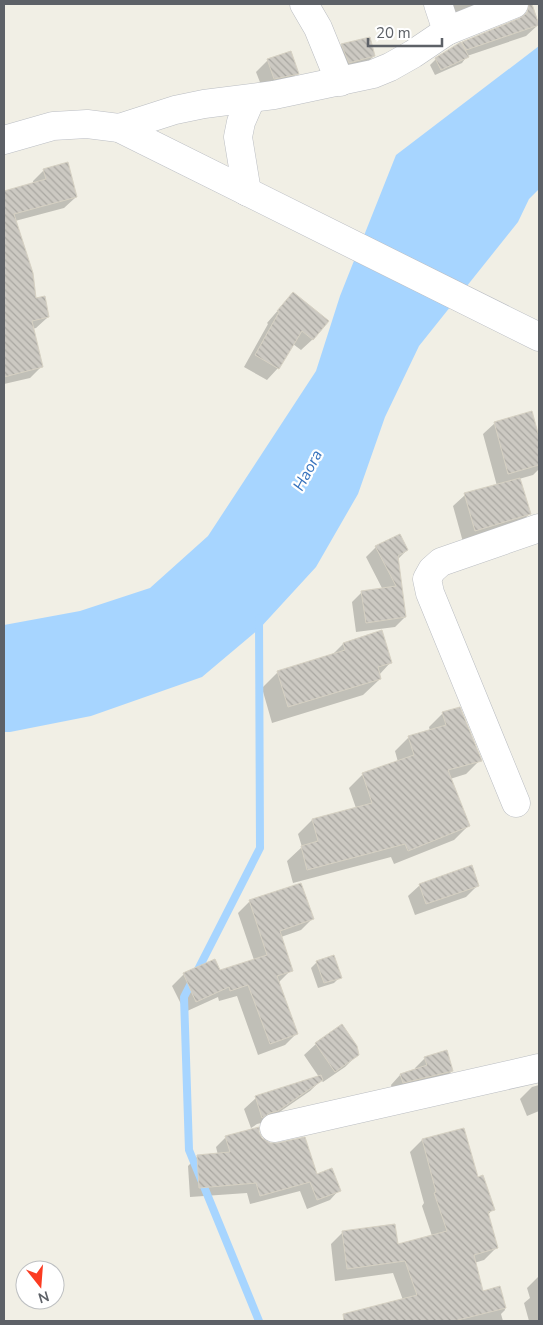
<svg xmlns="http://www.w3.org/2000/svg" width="543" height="1325" font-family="'Nunito Sans',sans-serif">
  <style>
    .water { fill: #a7d5ff }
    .shadow { fill: #0003 }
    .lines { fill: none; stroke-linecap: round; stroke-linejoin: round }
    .stream { stroke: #a7d5ff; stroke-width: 8 }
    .building { fill: url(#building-back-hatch); stroke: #d6d1c3 }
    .street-casing { stroke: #babdc2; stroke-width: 29 }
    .secondary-casing { stroke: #bbbec4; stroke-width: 29 }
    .street { stroke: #fff; stroke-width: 28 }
    .secondary { stroke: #fff; stroke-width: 28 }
    .labels { text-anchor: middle; stroke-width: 4.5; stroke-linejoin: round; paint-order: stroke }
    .water-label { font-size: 16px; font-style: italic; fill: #3873bd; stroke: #fff }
  </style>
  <defs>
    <pattern id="building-back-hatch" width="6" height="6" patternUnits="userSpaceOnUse" patternTransform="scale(1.25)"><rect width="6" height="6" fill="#ccc9c2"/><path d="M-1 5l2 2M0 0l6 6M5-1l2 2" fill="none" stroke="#a9a7a1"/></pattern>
  </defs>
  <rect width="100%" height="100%" fill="#f1efe5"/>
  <polygon class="water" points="539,46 539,189 529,199 518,222 419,346 385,417 358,494 316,567 260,628 202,677 91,716 10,732 4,732 4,625 80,611 150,588 208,536 316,371 340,296 396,155"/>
  <g class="shadow">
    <polygon points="438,4 487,4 445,20"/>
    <polygon points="530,9 538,25 526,36 467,56 462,63 435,75 430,65 436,59 463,43 518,21"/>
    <polygon points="342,45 374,56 362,67 338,74 331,56"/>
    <polygon points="268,60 297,73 286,85 263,90 256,72"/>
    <polygon points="44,170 76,197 64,208 15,221 35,299 48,317 36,328 32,329 41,367 30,378 4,384 4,195 33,184 33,181"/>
    <polygon points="293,293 313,339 301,350 293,344 278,368 267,380 244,367 268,324 267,323"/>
    <polygon points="531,413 539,442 539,469 533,475 519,479 529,514 518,526 463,542 453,506 465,495 497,486 483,434 495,423"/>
    <polygon points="376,547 407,550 397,560 405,617 395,627 356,632 352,602 362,592 383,590 366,557"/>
    <polygon points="343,644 390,663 379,675 380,679 363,695 272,723 262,688 278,672 332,655"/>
    <polygon points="443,713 480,760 466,774 450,779 468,826 454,840 394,864 391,857 293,883 287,861 302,847 298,834 312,820 356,808 349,788 363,774 398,762 395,751 409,737 430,731 429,727"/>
    <polygon points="420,885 478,885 466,897 415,915 408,896"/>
    <polygon points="250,901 312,919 301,930 281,937 291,970 278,983 297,1033 285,1045 258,1055 237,996 219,1001 218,997 185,1012 172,986 184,974 219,972 254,960 238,913"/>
    <polygon points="317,962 340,977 334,983 318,988 311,968"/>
    <polygon points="316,1044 357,1055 345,1067 323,1082 321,1080 310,1091 265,1122 257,1124 251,1128 244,1109 256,1098 319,1077 304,1055"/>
    <polygon points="425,1058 452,1071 442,1081 393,1092 391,1085 400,1075 416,1070 415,1068"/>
    <polygon points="539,1085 539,1111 527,1116 520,1099 532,1087"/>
    <polygon points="463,1129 477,1179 493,1209 487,1216 496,1248 484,1260 474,1263 482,1292 499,1288 505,1310 501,1314 503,1321 359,1321 403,1300 393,1273 335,1281 331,1244 343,1232 397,1245 432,1236 422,1206 424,1203 410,1152 422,1140"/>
    <polygon points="226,1137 261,1139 269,1144 278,1144 316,1176 339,1190 330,1200 307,1209 300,1191 250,1204 247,1193 190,1197 188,1166 198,1156 218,1155 216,1147"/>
    <polygon points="539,1276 539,1321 529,1321 524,1303 530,1298 527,1288"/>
  </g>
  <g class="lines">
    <polyline class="stream" points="259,618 260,848 184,997 189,1150 259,1321"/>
  </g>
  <g class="building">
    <polygon points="529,4 532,4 539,25 466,50 462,42 520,18 527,13"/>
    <polygon points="370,37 375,56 349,63 341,44"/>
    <polygon points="461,42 469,57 441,70 435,58"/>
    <polygon points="291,51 299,74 274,79 267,59"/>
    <polygon points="68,162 77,197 14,214 33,273 36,298 45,296 49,317 32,321 43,367 4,377 4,191 46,179 43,169"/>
    <polygon points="293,292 329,321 313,340 302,331 279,369 255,355 279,312 277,311"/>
    <polygon points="532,411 539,437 539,465 508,474 494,422"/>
    <polygon points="520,478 531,514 475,531 464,493"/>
    <polygon points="400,534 408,550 398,556 406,617 366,623 361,591 396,586 375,546"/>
    <polygon points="382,630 392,663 378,667 381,679 288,707 277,671 345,650 343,643"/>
    <polygon points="460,707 482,761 448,770 470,826 408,851 405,844 307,870 301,846 318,841 312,819 372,803 362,773 414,755 408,736 446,725 442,712"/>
    <polygon points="472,865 479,886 426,904 419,884"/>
    <polygon points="301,883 314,919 280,931 293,971 277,976 298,1034 270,1044 248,985 230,991 229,987 196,1002 183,973 215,959 220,970 267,955 249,900"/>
    <polygon points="334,955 342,978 324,983 316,961"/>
    <polygon points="342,1024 357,1046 359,1055 335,1072 315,1043"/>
    <polygon points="447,1050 453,1071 403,1083 400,1074 427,1065 424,1057"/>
    <polygon points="321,1075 323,1080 278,1111 270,1113 262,1118 255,1096"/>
    <polygon points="259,1127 259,1132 262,1138 270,1143 277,1143 305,1137 317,1174 332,1168 341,1191 317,1200 310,1182 260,1196 256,1183 199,1188 197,1155 230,1152 225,1136"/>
    <polygon points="464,1128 478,1177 483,1175 495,1210 488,1212 498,1248 474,1255 483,1291 500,1286 506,1308 454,1321 344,1321 343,1314 417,1295 405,1261 347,1269 342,1231 395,1224 398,1244 447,1231 434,1193 436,1192 422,1139"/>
  </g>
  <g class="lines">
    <g class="street-casing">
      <g id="street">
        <polyline points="304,4 318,28 340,82"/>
        <polyline points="438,4 447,31"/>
        <polyline points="119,128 175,110 204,104 274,95 373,74 390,67 413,54 447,31 514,4"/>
        <polyline points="247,192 238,137 241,122 251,99"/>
        <polyline points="516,803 430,593 427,579 432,570 441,562 539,528"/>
        <polyline points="274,1128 539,1068"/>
      </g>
    </g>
    <g class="secondary-casing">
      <polyline id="secondary" points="4,140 53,126 87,124 119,128 539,337"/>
    </g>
    <use href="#street" class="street"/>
    <use href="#secondary" class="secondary"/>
  </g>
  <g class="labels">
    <g class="water-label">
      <text transform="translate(307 470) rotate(-62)" y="6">Haora</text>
    </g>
  </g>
  <rect width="543" height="1325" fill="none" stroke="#5d6167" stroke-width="10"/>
  <g transform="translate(40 1285) rotate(163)"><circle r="24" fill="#ffffff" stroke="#bec0c2"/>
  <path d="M0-4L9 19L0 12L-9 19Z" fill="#fb3b21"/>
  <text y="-8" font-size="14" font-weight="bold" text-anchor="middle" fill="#5d6167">N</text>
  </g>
  <path d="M368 38v8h74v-8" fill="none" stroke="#5d6167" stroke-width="2.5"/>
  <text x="376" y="38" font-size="15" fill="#5d6167" stroke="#ffffff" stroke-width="4" paint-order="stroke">20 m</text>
</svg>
